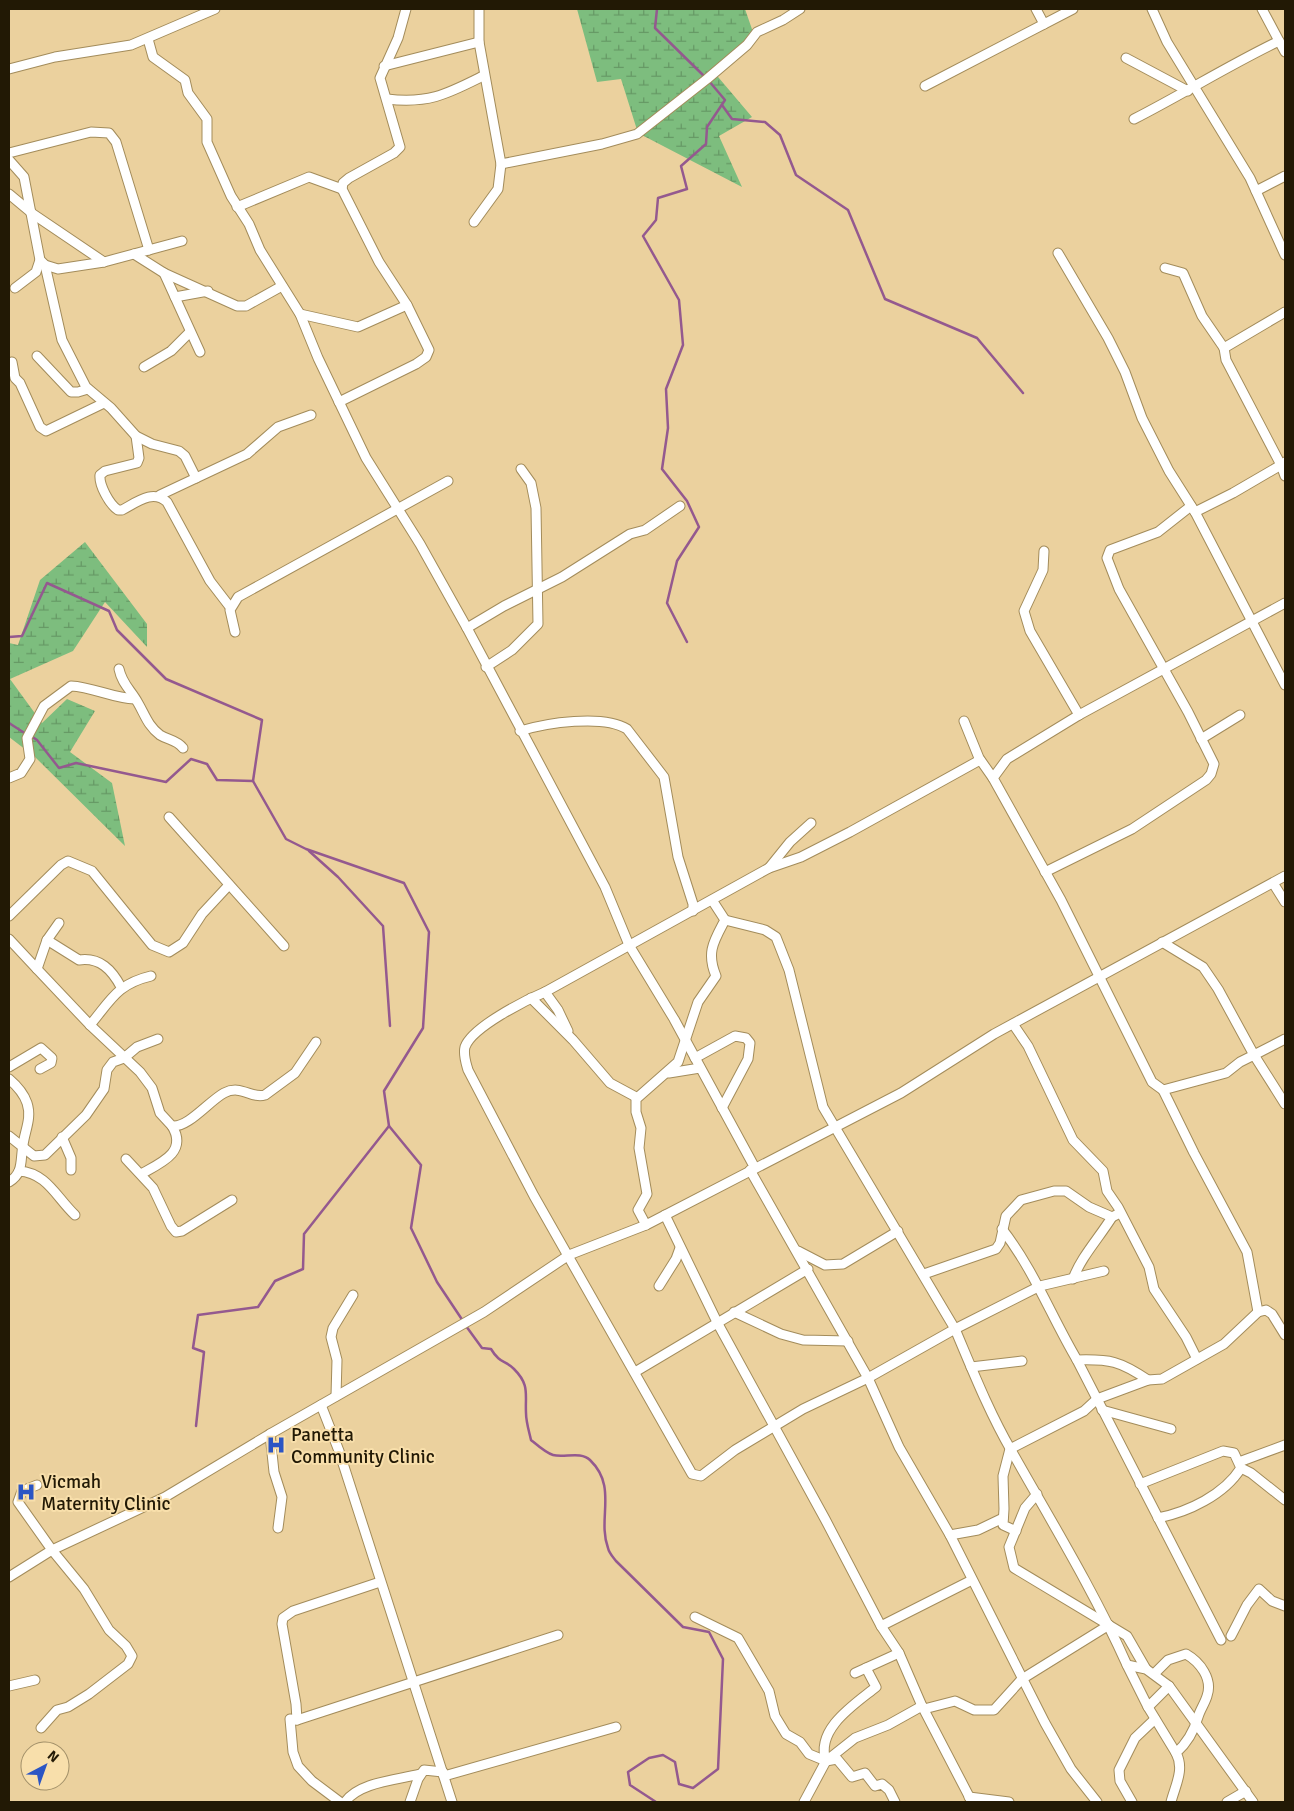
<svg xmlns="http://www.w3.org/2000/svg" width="1294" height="1811" font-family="Signika,sans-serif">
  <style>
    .wetland { fill: url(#wetland-marsh) }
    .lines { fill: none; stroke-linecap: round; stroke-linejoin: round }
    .stream { stroke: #94598f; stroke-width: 2.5 }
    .street-casing { stroke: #a38c5b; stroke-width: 11 }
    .street { stroke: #fff; stroke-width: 9 }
    .labels { text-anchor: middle; stroke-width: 4; stroke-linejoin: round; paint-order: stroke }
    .poi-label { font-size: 19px; fill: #221905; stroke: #f8dfab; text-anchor: start }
  </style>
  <defs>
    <pattern id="wetland-marsh" width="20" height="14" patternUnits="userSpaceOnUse" patternTransform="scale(1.25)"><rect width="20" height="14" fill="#7dbd7e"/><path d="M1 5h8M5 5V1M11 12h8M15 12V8" fill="none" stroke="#669965"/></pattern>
  </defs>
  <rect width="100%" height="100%" fill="#ebd19e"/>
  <g class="wetland">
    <polygon points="577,9 745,9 754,35 713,71 752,117 719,136 742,187 638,133 621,79 597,82"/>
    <polygon points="85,542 147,624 147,647 105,602 73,651 10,679 42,723 67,699 95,711 70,752 112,783 125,846 34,756 9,737 9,643 18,645 40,580"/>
  </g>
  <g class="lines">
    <g class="stream">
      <polyline points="657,9 655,28 705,77"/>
      <polyline points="722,105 732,119 765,122 780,135 796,175 848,210 885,299 977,338 1023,393"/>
      <polyline points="9,637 22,636 47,583 109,611 117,630 166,679 262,720 253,781 286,839 306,849 404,883 429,932 423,1028 384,1091 389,1126 304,1234 303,1269 275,1281 258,1307 198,1315 193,1348 204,1352 196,1426"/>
      <polyline points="687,642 667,603 677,561 699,527 687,501 662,469 668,428 666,389 683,345 679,300 643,236 656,220 658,198 687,189 681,166 706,144 707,127 725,100 709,81"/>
      <polyline points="9,723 26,734"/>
      <polyline points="31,736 37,740 59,768 76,763 166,782 191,759 207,764 217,780 253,781"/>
      <polyline points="309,851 338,877 383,926 390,1026"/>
      <polyline points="389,1126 421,1165 411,1228 437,1282 463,1321"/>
      <path d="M466,1326L482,1348L491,1349C500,1364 505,1360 514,1369C530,1385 525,1394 526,1413C526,1422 529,1431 531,1440C537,1445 546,1453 553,1455C564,1458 581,1451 590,1460C618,1487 597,1518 608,1548C609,1553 613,1557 616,1561L683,1627L709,1632L723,1659L718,1769L693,1788L679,1784L675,1762L663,1755L649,1758L628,1772L630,1785L656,1802"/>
    </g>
    <g class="street-casing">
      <g id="street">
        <polyline points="1036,9 1044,24"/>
        <polyline points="1152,9 1167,42 1250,178 1285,255"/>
        <polyline points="1262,9 1285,52"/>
        <polyline points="148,39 153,57 185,80 188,93 207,119 207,142 231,196 249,224 260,250 300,314 318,358 366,458 420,544 467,628 605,887 629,945 674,1019 755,1168"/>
        <polyline points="1126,58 1188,91"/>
        <polyline points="384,66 479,42"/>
        <polyline points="9,69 55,57 131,45 215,9"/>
        <polyline points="925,86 1073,9"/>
        <path d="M387,99C429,104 447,94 483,76"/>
        <path d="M1134,119C1183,94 1229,65 1279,41"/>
        <polyline points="9,153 91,132 109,133 116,142 149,250"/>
        <polyline points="9,160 24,177 40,260 45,265 58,269 104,262 182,241"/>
        <polyline points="501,164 602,144 637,134 707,79 747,45 757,32 783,20 800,9"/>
        <polyline points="1256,191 1285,176"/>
        <polyline points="9,194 33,214 104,262"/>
        <polyline points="237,207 309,177 342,189"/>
        <polyline points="474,222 498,189 501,164 479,42 479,9"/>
        <polyline points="1058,253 1108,338 1125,372 1142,418 1169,471 1195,512 1285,685"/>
        <polyline points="134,254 164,273 237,306 246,306 282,286"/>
        <polyline points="45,265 62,340 86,387 111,408 136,436 152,444 179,451 185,456 196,478"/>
        <polyline points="1165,268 1183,273 1202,316 1224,348"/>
        <polyline points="164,273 200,352"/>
        <polyline points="15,288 36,272 40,260"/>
        <polyline points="175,297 208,291"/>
        <polyline points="300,314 358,327 407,305"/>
        <polyline points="37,356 71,392 78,392 88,389"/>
        <polyline points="12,362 15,378 20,383 40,427 46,431 104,403"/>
        <polyline points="144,367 171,351 190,332"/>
        <polyline points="339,402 416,364 426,357 429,350 407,305 379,262 342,189 343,183 349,178 394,153 400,147 380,78 398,38 406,9"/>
        <path d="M136,436L139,458L137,463L105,471L100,475C99,485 109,504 118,510H122C137,502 153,489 167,502L210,581L230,607"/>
        <polyline points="1285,462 1281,465 1285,476"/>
        <polyline points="160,495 247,454 278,427 311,415"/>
        <polyline points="1195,512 1233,493 1281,465 1226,360 1224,348 1285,312"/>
        <polyline points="1044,551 1043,570 1024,611 1030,631 1079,715"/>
        <polyline points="1285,603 1079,715 1007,759 993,778 1061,900 1152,1082 1163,1090 1226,1073 1240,1062 1254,1055 1285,1104"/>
        <polyline points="467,628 504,606 562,577 630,534 645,530 680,506"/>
        <polyline points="235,632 230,610 238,597 448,481"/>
        <polyline points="486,667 512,650 538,624 536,508 531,483 521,469"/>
        <path d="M119,669C122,684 131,690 138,703C145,715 148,726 160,735C168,740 177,740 183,748"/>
        <polyline points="964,721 979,758 993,778"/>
        <path d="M520,731C546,723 603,714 627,729L664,777L678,857L693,904V911"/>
        <polyline points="1201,739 1240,715"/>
        <path d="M980,760L850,832L801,857L769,868L545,992C526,1000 472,1027 465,1047C463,1055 466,1063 468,1070L534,1196L692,1474L701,1476L735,1450L803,1409L868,1378L955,1329C972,1369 989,1412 1011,1450C1051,1521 1094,1591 1127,1665L1146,1669L1169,1686L1253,1802"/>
        <path d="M9,778L21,773L30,759L27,738L44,706L71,686C93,687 112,698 135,699"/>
        <polyline points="169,817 284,946"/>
        <polyline points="769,868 790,842 811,823"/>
        <polyline points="1045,872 1132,829 1206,780 1211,774 1214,764 1188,712 1119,589 1107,558 1110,550 1158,532 1191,506"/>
        <polyline points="1273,883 1285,902"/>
        <polyline points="9,916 61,865 68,861 92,871 152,945 169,952 183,943 202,914 228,886"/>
        <polyline points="725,920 765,930 776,937 789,970 823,1107 955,1329 1040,1286 1104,1271"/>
        <polyline points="9,939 37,969 47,940 59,923"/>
        <path d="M47,940L79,960C100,957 112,970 121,987"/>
        <polyline points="1162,942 1203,967 1218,989 1254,1055 1285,1039"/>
        <path d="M37,969L90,1025L140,1072L152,1088L160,1113L172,1126C188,1128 209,1101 224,1093C241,1084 251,1099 265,1095L295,1073L316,1042"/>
        <polyline points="545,992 558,1010 568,1031"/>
        <polyline points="531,998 573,1040 610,1083 636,1097"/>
        <polyline points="1013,1024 1028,1046 1073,1140 1103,1171 1107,1191 1118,1207 1149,1267 1154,1289 1186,1337 1197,1359"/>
        <path d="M90,1025C111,1000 117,984 151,976"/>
        <polyline points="695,1058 735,1036 746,1038 750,1043 748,1059 722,1108"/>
        <polyline points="9,1067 41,1048 52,1058 51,1063 40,1069"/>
        <polyline points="669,1073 700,1068"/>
        <path d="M9,1079C16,1085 24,1094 27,1103C32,1118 25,1130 23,1145C20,1160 24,1173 9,1182"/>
        <polyline points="1163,1090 1194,1153 1247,1252 1258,1312"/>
        <polyline points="9,1136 34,1156 45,1155 86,1115 104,1089 107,1070 113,1062 124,1058 137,1047 158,1039"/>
        <polyline points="62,1137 71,1158 71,1170"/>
        <polyline points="126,1159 153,1188 171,1226 176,1232 182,1231 232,1200"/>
        <polyline points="750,1170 868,1378 899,1447 950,1535 1045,1723 1071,1769 1097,1802"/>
        <path d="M19,1171C47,1173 56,1197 75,1215"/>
        <path d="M141,1174C161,1163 188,1152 172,1126"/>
        <polyline points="665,1215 718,1324 825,1519 881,1626 899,1653 922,1706 972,1802"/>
        <path d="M646,1225L638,1210L647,1194L639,1148L641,1128L636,1112V1099L678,1062L698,1002L716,976C706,952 714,941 725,920L712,900"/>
        <path d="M1002,1229C1034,1270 1051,1316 1077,1360C1110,1359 1120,1361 1148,1380"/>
        <polyline points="798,1251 825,1265 843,1264 898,1231"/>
        <polyline points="924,1274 996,1249 1000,1243 1006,1216 1021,1200 1054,1191 1066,1191 1089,1207 1112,1217 1120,1213"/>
        <path d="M1073,1279C1081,1257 1099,1238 1112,1217"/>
        <polyline points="659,1286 676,1259 680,1248"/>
        <polyline points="734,1312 781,1334 803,1340 848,1341"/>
        <polyline points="1077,1360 1221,1640"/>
        <polyline points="971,1367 1022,1361"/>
        <polyline points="635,1372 808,1269"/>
        <polyline points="336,1396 337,1360 331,1337 333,1328 353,1295"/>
        <polyline points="321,1405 339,1451 452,1802"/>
        <polyline points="1102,1410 1171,1429"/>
        <polyline points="270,1434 274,1472 282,1497 278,1528"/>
        <polyline points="1239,1462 1285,1445"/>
        <polyline points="1241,1468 1251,1473 1285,1500"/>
        <path d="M1140,1484L1223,1451L1234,1453L1241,1468C1224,1495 1188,1512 1158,1518"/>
        <polyline points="37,1485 22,1491 18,1502 52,1550 84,1589 109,1630 126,1646 132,1656 128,1664 89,1694 68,1707 57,1710 41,1728"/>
        <polyline points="1037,1494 1025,1508 1009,1547 1014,1568 1127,1636 1146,1669"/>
        <polyline points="1016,1531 1003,1525 1004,1509 1003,1476 1010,1449 1084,1411 1097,1399 1148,1380 1162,1379 1224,1344 1258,1312 1266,1310 1272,1314 1285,1335"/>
        <polyline points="950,1535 978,1530 1003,1518"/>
        <polyline points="9,1577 52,1550 165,1497 270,1434 484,1312 569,1255 646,1225 901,1093 994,1034 1285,876"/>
        <polyline points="695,1617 738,1638 769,1691 775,1716 786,1734 800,1742 809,1754 826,1761 837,1759 852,1777 865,1773 875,1786 882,1784 889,1790 895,1802"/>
        <polyline points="881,1626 972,1580"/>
        <polyline points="1231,1636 1247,1605 1259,1589 1272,1601 1285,1606"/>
        <polyline points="1127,1665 1148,1707 1169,1686"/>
        <polyline points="855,1673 899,1653"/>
        <path d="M1154,1674L1168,1660L1186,1654C1200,1662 1213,1679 1207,1696C1205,1703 1200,1710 1198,1717C1194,1731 1186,1744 1176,1753C1185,1769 1175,1786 1171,1802"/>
        <polyline points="9,1686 35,1680"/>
        <polyline points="1148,1707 1176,1753"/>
        <polyline points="924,1709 955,1701 974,1710 994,1710 1022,1679 1109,1625"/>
        <polyline points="297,1720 558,1635"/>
        <path d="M826,1761C815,1729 855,1704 876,1687L866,1668"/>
        <polyline points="444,1776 616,1727"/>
        <polyline points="969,1797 1009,1802"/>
        <polyline points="340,1802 312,1781 298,1766 293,1752 290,1719 297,1720 296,1704 282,1624 283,1618 293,1611 380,1582"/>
        <path d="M345,1802C359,1782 397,1780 420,1774"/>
        <polyline points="410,1802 418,1779 424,1770 443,1772"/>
        <polyline points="804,1802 826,1761 855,1738 888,1725 922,1706"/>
        <polyline points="1132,1802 1120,1781 1119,1770 1135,1738 1155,1719"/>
        <polyline points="1227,1802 1246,1791"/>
      </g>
    </g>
    <use href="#street" class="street"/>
  </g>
  <defs>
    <g id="hospital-bare" transform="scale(1.5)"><path d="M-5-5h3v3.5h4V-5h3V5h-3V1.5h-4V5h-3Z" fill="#2b55c4" stroke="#f8dfab" stroke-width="2.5" paint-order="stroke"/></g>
  </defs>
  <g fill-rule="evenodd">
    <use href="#hospital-bare" x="276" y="1445"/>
    <use href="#hospital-bare" x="26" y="1492"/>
  </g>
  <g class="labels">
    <g class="poi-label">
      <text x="291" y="1441">Panetta<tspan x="291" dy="22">Community Clinic</tspan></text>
      <text x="41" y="1488">Vicmah<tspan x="41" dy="22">Maternity Clinic</tspan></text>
    </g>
  </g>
  <rect width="1294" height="1811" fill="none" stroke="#221905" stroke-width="20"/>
  <g transform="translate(45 1766) rotate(41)"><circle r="24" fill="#f8dfab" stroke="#a29069"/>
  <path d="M0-4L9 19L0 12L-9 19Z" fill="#2b55c4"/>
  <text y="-8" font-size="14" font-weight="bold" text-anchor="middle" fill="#221905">N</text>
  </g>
</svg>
